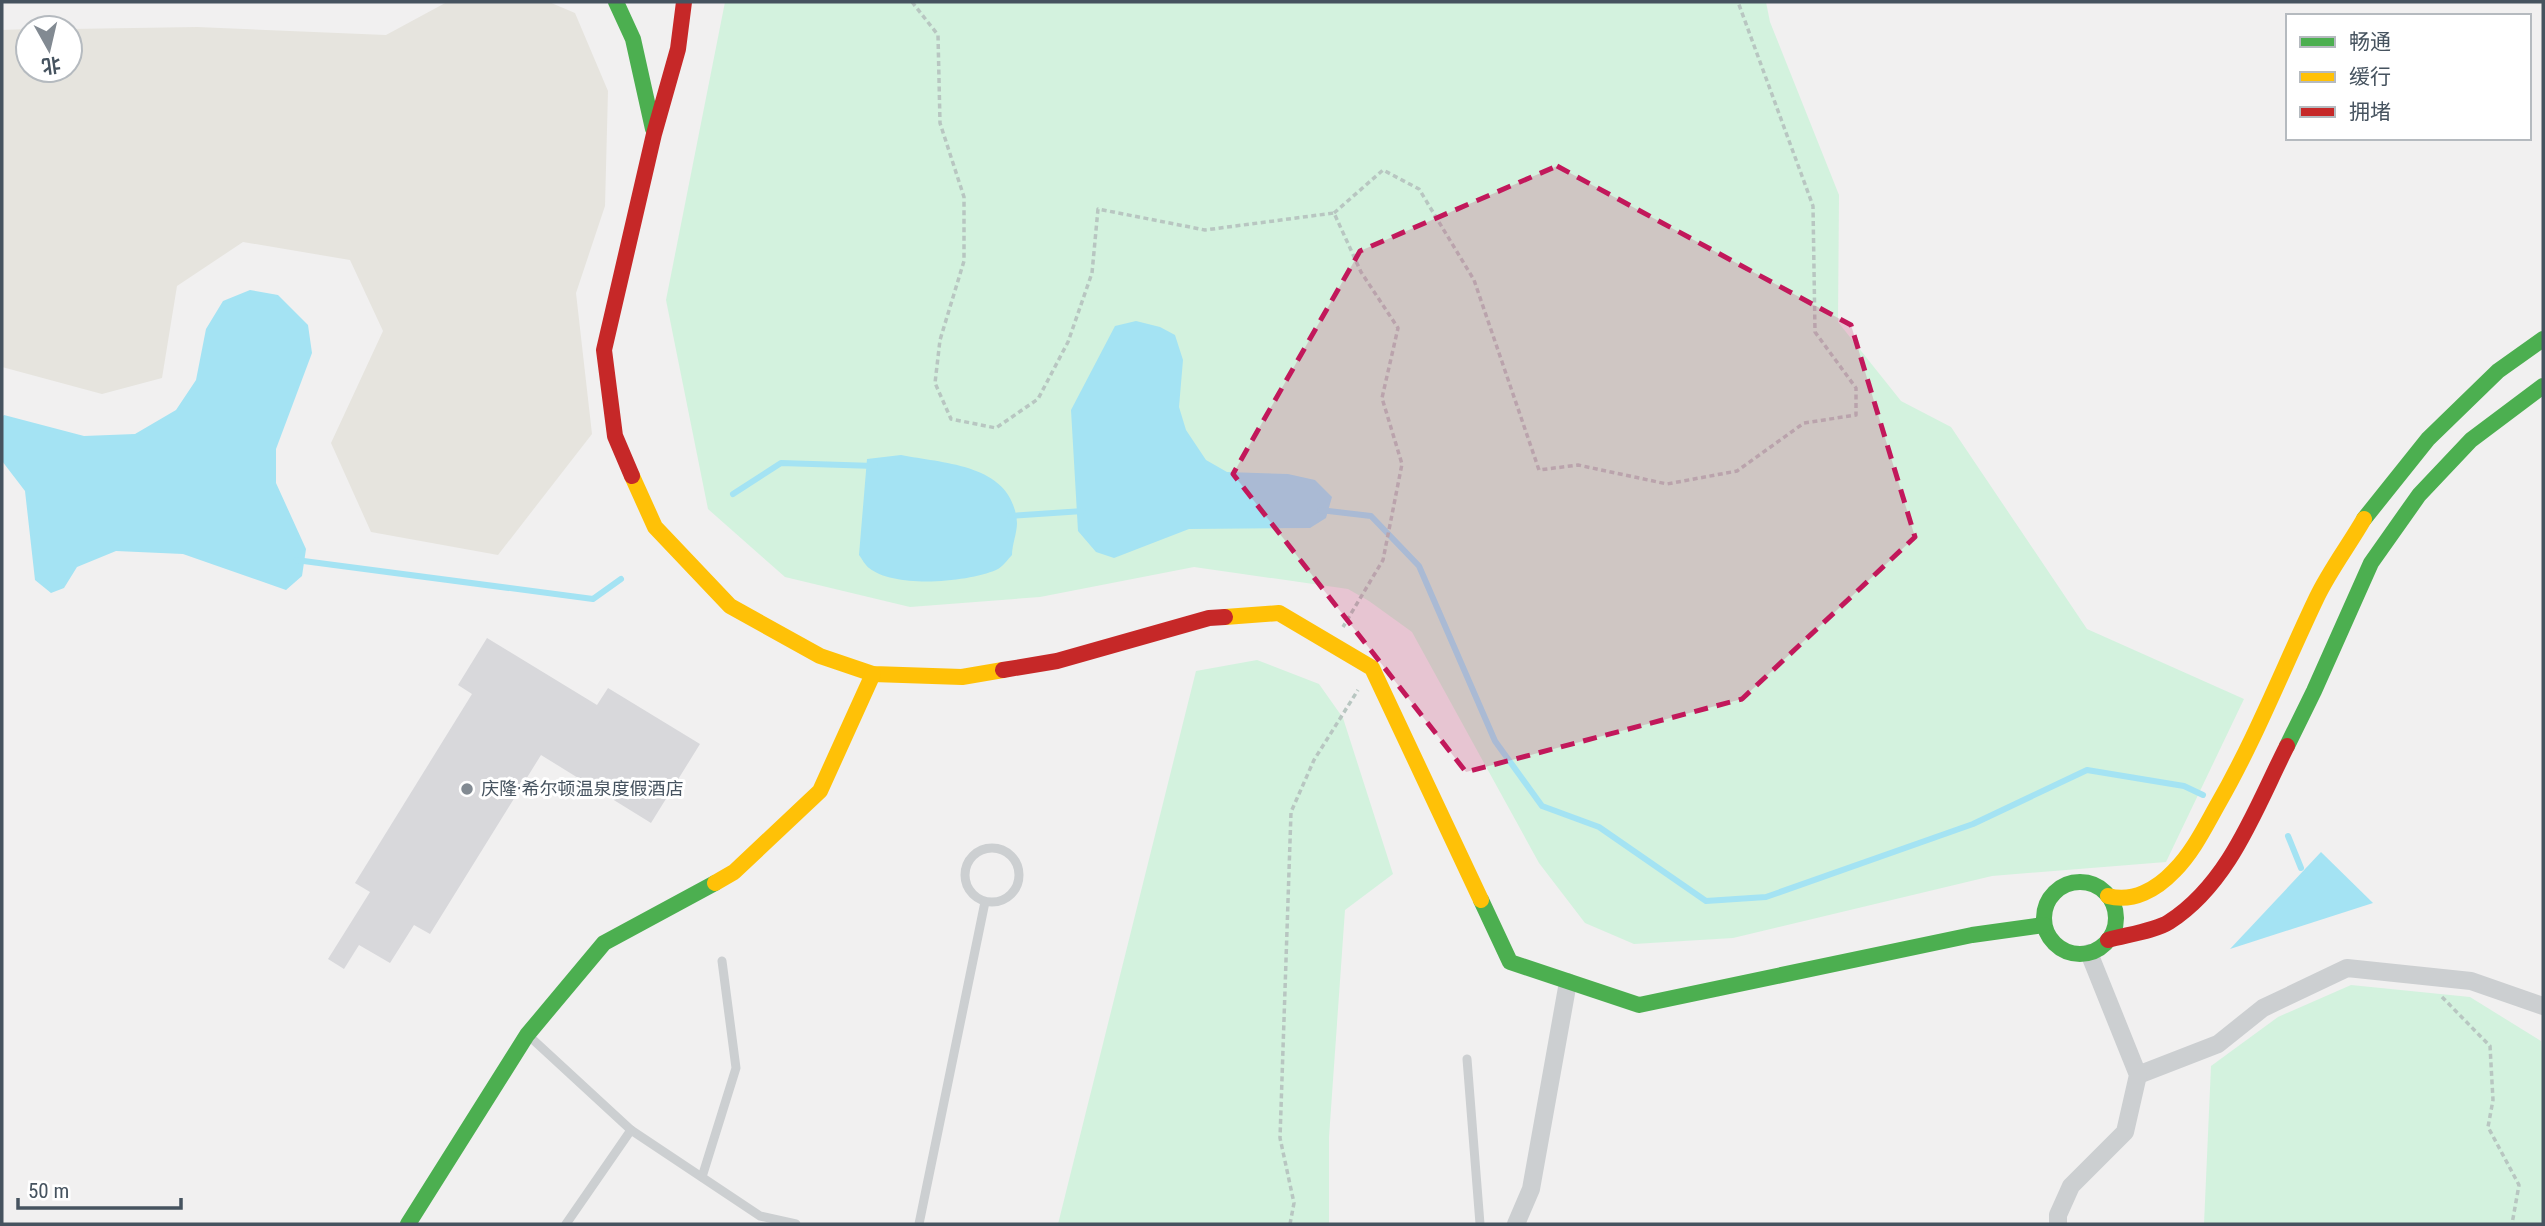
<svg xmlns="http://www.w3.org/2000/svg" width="2545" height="1226" font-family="'Roboto Condensed','Noto Sans SC',sans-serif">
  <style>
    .commercial { fill: #e6e4de }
    .green { fill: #d3f2de }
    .water { fill: #a4e3f3 }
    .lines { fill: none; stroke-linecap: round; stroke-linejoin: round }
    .stream { stroke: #a4e3f3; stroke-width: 6 }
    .building { fill: #d8d8db }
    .path { stroke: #b8c6c1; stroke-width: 3.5; stroke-dasharray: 5 3.5; stroke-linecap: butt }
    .lane { stroke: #cccfd1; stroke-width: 9 }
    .street { stroke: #cccfd1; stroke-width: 18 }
    .fast { stroke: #4caf50; stroke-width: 16 }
    .slow { stroke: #ffc107; stroke-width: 16 }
    .jam { stroke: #c62828; stroke-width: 16 }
    .marked { fill: #c2185b; fill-opacity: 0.2; stroke: #c2185b; stroke-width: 5; stroke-dasharray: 14 9; stroke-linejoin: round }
    .poi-dot { fill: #828a92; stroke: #fff; stroke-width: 2.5 }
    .labels { text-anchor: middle; stroke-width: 6; stroke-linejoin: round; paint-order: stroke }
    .poi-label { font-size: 18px; fill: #46535f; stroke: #fff; text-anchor: start }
  </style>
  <rect width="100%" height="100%" fill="#f1f0f0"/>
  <polygon class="commercial" points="447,2 549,2 575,13 608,91 605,206 576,293 592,434 498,555 371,532 331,443 383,331 350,260 243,242 177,286 162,378 102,394 2,367 2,30 28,29 28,70 70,70 70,29 197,27 386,35"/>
  <g class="green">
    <polygon points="725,2 1766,2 1770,22 1839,195 1838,322 1901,401 1951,427 2087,629 2244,699 2166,862 1992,876 1733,938 1634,944 1585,923 1539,863 1412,632 1369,601 1348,589 1194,567 1040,597 910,607 785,577 708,509 666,300"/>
    <polygon points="1257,660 1319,684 1343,718 1393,874 1345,910 1329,1137 1329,1224 1058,1224 1196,671"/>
    <polygon points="2351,985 2470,997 2541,1041 2543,1067 2543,1224 2204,1224 2211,1066 2278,1017"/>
  </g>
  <g class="water">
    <polygon points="250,290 278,295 308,325 312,353 276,449 276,483 306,549 302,576 286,590 183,554 116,551 77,567 64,588 51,593 35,580 25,491 2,461 2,417 4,415 84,436 135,434 176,410 196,380 206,329 223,301"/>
    <polygon points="1136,321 1160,327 1175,335 1183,360 1179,407 1186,430 1206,460 1227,472 1288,474 1315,480 1332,497 1326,518 1310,528 1189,529 1114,558 1096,552 1078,531 1071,410 1115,326"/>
    <path d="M901,455C946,464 1013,464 1017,523C1017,533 1012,545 1012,555C1007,560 1003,567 996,570C968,582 895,589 869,568C865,565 862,559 859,555L867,459Z"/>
    <polygon points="2321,852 2373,903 2230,949"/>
  </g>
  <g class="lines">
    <g class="stream">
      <polyline points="733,494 781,463 875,466"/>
      <polyline points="1320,510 1371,516 1419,566 1495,741 1542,806 1599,827 1706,901 1766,897 1973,824 2087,770 2184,786 2203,795"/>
      <polyline points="1010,516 1083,511"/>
      <polyline points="296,560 593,599 621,579"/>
      <polyline points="2288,836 2301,868"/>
    </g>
  </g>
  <polygon class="building" points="487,638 597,705 608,688 700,744 651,823 541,755 430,934 414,925 390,963 359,945 344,969 328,959 370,892 355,883 472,694 458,685"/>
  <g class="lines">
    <g class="path">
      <polyline points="912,2 938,35 940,123 964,197 964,261 940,340 935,383 951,419 996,428 1038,399 1068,342 1092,273 1098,209 1205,230 1334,213 1361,272 1398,328 1382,398 1402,464 1383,560 1343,627"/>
      <polyline points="1334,213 1383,170 1419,189 1474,280 1539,470 1578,465 1667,484 1737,471 1804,423 1856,415 1856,388 1815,332 1813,206 1738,2"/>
      <polyline points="2442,997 2490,1046 2493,1100 2488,1127 2519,1185 2512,1224"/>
      <polyline points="1290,1224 1294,1203 1280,1138 1291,812 1314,760 1358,690"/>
    </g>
    <g class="lane">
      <circle cx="992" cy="875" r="27"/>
      <polyline points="529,1036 631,1130 760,1216 796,1224"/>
      <polyline points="1467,1059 1480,1224"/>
      <polyline points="702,1177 736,1068 722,961"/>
      <polyline points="566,1224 631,1130"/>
      <polyline points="919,1224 985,902"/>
    </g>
    <g class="street">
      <polyline points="2138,1075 2218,1044 2263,1008 2347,968 2471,981 2543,1006"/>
      <polyline points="1516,1224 1531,1189 1568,982"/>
      <polyline points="2058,1224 2058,1215 2071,1186 2125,1132 2138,1075 2089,953"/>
    </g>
    <g class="fast">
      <polyline points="616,2 633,39 653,129"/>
      <polyline points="2364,519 2428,439 2498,371 2543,339"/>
      <polyline points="2287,746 2314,691 2371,563 2419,495 2471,440 2543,386"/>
      <circle cx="2080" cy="918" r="36"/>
      <polyline points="1481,900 1510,962 1639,1005 1972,935 2044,925"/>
      <polyline points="408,1224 527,1035 604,943 715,883"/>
    </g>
    <g class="slow">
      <polyline points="632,476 655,527 730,606 820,656 873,674 962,677 1003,670"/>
      <polyline points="1225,617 1279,613 1372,668 1481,900"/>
      <polyline points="715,883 734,872 820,791 873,674"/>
      <path d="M2108,896C2133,903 2157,889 2174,871C2193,852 2205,827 2218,804C2256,738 2284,666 2317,597C2330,570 2349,545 2364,519"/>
    </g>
    <g class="jam">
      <polyline points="632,476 615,436 604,350 654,134 678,49 684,2"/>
      <polyline points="1003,670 1057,661 1209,618 1225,617"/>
      <path d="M2108,940C2125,935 2155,931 2169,922C2230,883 2256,807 2287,746"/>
    </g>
  </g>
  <path class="marked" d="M1557,166L1851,325L1915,537L1742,699L1466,772L1233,474L1360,251Z"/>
  <circle class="poi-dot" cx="467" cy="789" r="7"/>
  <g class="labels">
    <g class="poi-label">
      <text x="481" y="795">庆隆·希尔顿温泉度假酒店</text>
    </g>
  </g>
  <rect width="2545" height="1226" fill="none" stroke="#46535f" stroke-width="7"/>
  <rect x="2286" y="14" width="245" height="126" fill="#ffffff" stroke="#b5babf" stroke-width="2"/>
  <rect x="2300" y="37" width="35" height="10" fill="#4caf50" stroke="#b5babf" stroke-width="2"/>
  <text x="2349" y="49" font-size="21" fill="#46535f">畅通</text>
  <rect x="2300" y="72" width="35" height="10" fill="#ffc107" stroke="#b5babf" stroke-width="2"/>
  <text x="2349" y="84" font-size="21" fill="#46535f">缓行</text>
  <rect x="2300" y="107" width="35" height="10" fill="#c62828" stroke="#b5babf" stroke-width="2"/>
  <text x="2349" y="119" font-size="21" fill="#46535f">拥堵</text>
  <g transform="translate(49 49) rotate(172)"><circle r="33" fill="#ffffff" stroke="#b5babf" stroke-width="2"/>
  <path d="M0-5L12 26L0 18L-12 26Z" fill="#828a92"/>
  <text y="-10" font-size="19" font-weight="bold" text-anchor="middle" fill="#46535f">北</text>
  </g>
  <path d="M18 1198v10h163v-10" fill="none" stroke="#46535f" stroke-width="3.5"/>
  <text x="28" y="1198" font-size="21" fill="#46535f" stroke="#ffffff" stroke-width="5" paint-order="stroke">50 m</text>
</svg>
